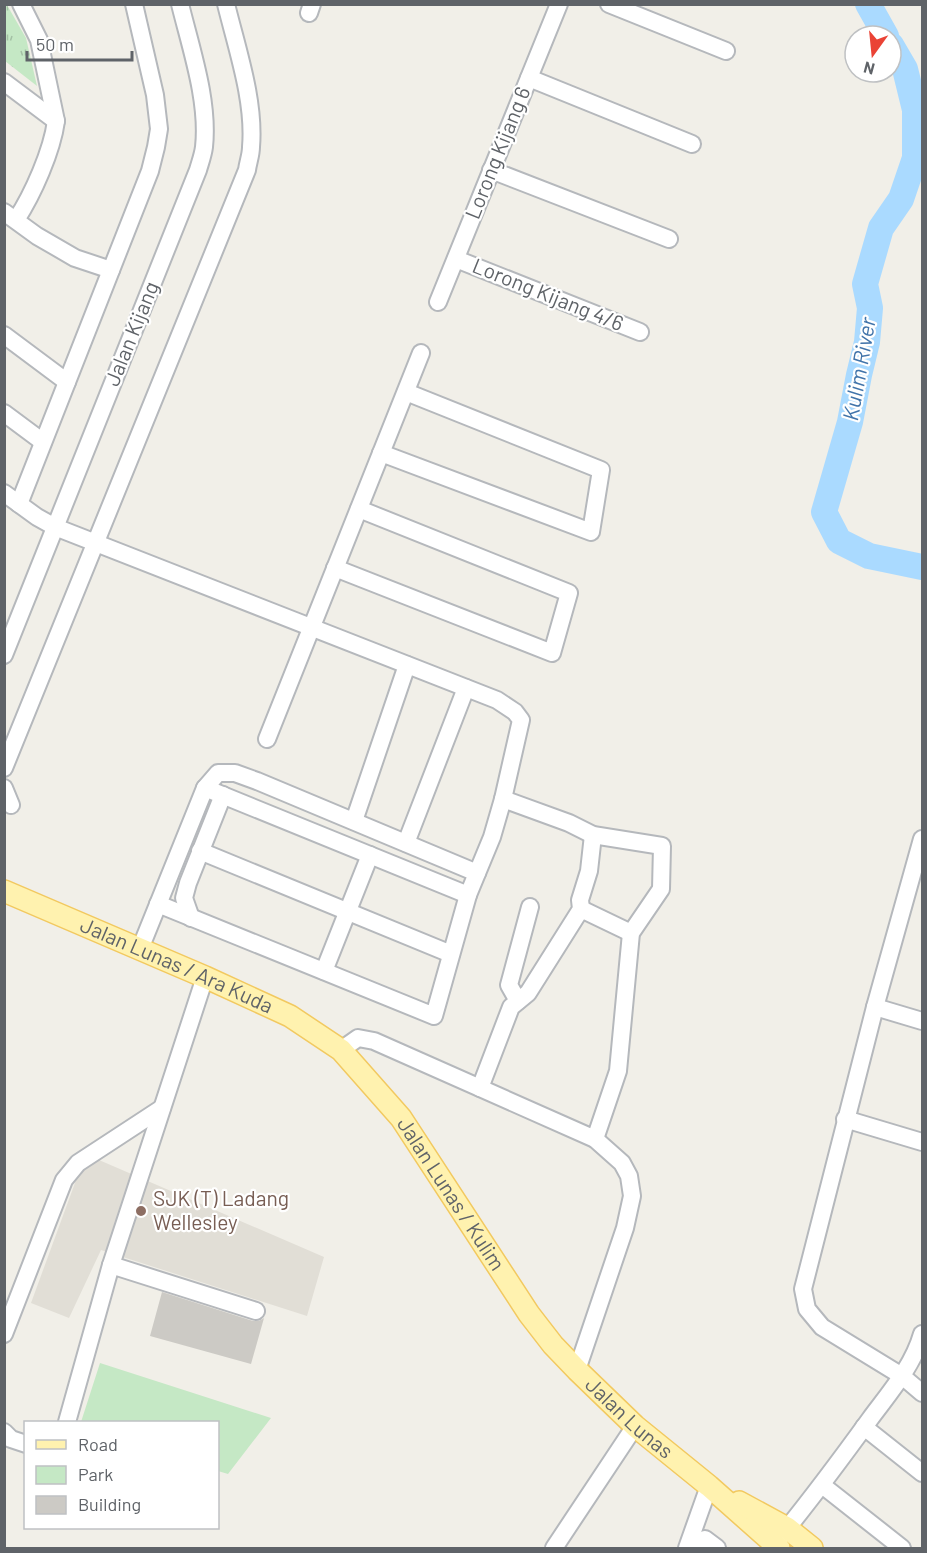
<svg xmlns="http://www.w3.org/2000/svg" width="927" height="1553" font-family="Barlow,sans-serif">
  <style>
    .education { fill: #e1ded6 }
    .grass { fill: url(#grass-tufts) }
    .green { fill: #c5e8c5 }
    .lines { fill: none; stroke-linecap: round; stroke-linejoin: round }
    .river { stroke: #aadaff; stroke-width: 26 }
    .building { fill: #cccac5 }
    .minor-casing { stroke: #b5b8bc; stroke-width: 20 }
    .major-casing { stroke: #f2c960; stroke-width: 24 }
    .minor { stroke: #fff; stroke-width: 16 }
    .major { stroke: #fff2af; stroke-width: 21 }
    .education-dot { fill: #8d6e63; stroke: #fff; stroke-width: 2 }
    .labels { text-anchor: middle; stroke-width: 4.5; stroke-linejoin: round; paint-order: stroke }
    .street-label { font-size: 21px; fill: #5f6368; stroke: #fff }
    .education-label { font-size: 21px; fill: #785e54; stroke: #fff; text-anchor: start }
    .water-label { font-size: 22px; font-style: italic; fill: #4174aa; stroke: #fff }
  </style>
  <defs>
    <pattern id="grass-tufts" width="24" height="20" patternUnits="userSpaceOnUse" patternTransform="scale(1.5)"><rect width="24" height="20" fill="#c5e8c5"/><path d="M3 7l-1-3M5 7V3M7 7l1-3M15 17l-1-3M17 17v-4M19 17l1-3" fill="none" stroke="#a3c0a4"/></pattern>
  </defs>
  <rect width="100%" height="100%" fill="#f1efe8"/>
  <polygon class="education" points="99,1160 324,1257 307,1316 101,1250 69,1318 31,1303 79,1172"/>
  <polygon class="grass" points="4,5 7,5 26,38 37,86 5,61"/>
  <polygon class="green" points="100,1363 271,1418 228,1474 218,1471 218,1422 81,1422"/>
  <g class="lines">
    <g class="river">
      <polyline points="868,4 886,36"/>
      <polyline points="891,45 905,69 915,110 915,158 901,199 881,228 865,284 870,308 867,342 859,375 850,422 824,512 839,541 869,556 922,567"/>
    </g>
  </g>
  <polygon class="building" points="162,1292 253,1321 259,1321 264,1318 251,1364 150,1336"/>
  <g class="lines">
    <g class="minor-casing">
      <g id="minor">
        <polyline points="609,4 726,51"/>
        <polyline points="309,13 312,4"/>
        <polyline points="529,78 692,144"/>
        <polyline points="4,82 56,121"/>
        <polyline points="491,170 669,239"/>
        <polyline points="4,212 37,236 75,258 111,270"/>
        <path d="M16,220C33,194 52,151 56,121L39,40L21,4"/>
        <polyline points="456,259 640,332"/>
        <polyline points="438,302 559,4"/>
        <polyline points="4,335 67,382"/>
        <polyline points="4,413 43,442"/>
        <polyline points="381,453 591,532 601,470 406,392"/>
        <polyline points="4,493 37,517 55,527 497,700 515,712 521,720 503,799 492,837 468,895 434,1016 158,904"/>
        <polyline points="19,504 150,171 156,147 159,129 155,95 134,4"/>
        <polyline points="335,568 552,653 569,593 359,509"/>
        <path d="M4,655L198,170C200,163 203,155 204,147C209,101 191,49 180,4"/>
        <polyline points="267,739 421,353"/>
        <path d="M4,768L247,170C248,162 251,155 251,147C255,101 237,49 226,4"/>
        <polyline points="4,788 11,805"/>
        <polyline points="205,788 468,895"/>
        <polyline points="503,799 569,823 593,835 662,846 661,889 631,933 618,1071 595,1139"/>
        <polyline points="354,821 407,665"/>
        <polyline points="922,839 875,1007 803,1289 807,1309 822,1327 902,1376 922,1393"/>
        <polyline points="406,843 466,688"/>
        <polyline points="200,851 451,954"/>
        <polyline points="581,909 631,933"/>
        <polyline points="191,918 184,898 188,883 223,795"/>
        <polyline points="140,949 205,788 218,773 235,773 257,781 477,873"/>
        <polyline points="324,971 370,855"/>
        <polyline points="518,1001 509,985 530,907"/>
        <polyline points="875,1007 922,1021"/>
        <polyline points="341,1050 358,1038 374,1041 595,1139 622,1163 629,1176 632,1196 625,1228 577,1370"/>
        <polyline points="480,1088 511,1007 528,993 581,909 580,900 589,871 593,835"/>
        <polyline points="845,1119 922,1142"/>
        <polyline points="111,1265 256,1311"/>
        <polyline points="4,1334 64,1180 78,1163 162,1108"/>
        <polyline points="67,1422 111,1265 205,977"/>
        <polyline points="864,1427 922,1473"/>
        <polyline points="4,1432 11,1439 26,1444"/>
        <polyline points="822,1485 902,1548"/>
        <path d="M781,1536C812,1498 841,1459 870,1419C890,1392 913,1366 922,1334"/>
        <polyline points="554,1548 635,1426"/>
        <polyline points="687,1548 709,1486"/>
        <polyline points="702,1548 705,1539 717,1548"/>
      </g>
    </g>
    <g class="major-casing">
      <g id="major">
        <path id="s1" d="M4,891L205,977L290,1016L341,1050L401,1118L529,1314L553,1345L577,1370L635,1426L709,1486L779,1548"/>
        <polyline points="739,1502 787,1528 812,1548"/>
      </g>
    </g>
    <use href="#minor" class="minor"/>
    <use href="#major" class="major"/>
  </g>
  <circle class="education-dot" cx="141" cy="1211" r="6"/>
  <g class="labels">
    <g class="street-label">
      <text transform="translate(498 153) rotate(-68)" y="7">Lorong Kijang 6</text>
      <text transform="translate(548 295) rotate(22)" y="7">Lorong Kijang 4/6</text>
      <text transform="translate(132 334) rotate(-68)" y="7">Jalan Kijang</text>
      <text dy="7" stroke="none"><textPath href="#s1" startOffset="188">Jalan Lunas / Ara Kuda</textPath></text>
      <text dy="7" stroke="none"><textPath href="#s1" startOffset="555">Jalan Lunas / Kulim</textPath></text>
      <text dy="7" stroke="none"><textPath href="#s1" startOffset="843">Jalan Lunas</textPath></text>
    </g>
    <g class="education-label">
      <text x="153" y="1206">SJK (T) Ladang<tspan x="153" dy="24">Wellesley</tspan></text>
    </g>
    <g class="water-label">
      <text transform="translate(859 369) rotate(-80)" y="8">Kulim River</text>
    </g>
  </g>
  <rect width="927" height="1553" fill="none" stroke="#5f6368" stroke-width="12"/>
  <rect x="24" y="1421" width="195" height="108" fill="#ffffff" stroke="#bfc1c3" stroke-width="1.5"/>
  <rect x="36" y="1440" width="30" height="9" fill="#fff2af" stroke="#bfc1c3" stroke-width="1.5"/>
  <text x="78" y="1451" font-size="18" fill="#5f6368">Road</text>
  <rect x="36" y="1466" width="30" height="18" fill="#c5e8c5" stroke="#bfc1c3" stroke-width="1.5"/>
  <text x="78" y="1481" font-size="18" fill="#5f6368">Park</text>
  <rect x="36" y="1496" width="30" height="18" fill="#cccac5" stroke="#bfc1c3" stroke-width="1.5"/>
  <text x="78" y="1511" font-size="18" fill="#5f6368">Building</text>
  <g transform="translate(873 54) rotate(195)"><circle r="28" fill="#ffffff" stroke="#bfc1c3" stroke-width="1.5"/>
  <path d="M0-4.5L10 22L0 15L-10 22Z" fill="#ea4335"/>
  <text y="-9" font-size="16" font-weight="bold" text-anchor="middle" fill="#5f6368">N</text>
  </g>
  <path d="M27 51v9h105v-9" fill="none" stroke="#5f6368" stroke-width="3"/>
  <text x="36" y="51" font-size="18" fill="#5f6368" stroke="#ffffff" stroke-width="4.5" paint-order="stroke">50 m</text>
</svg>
